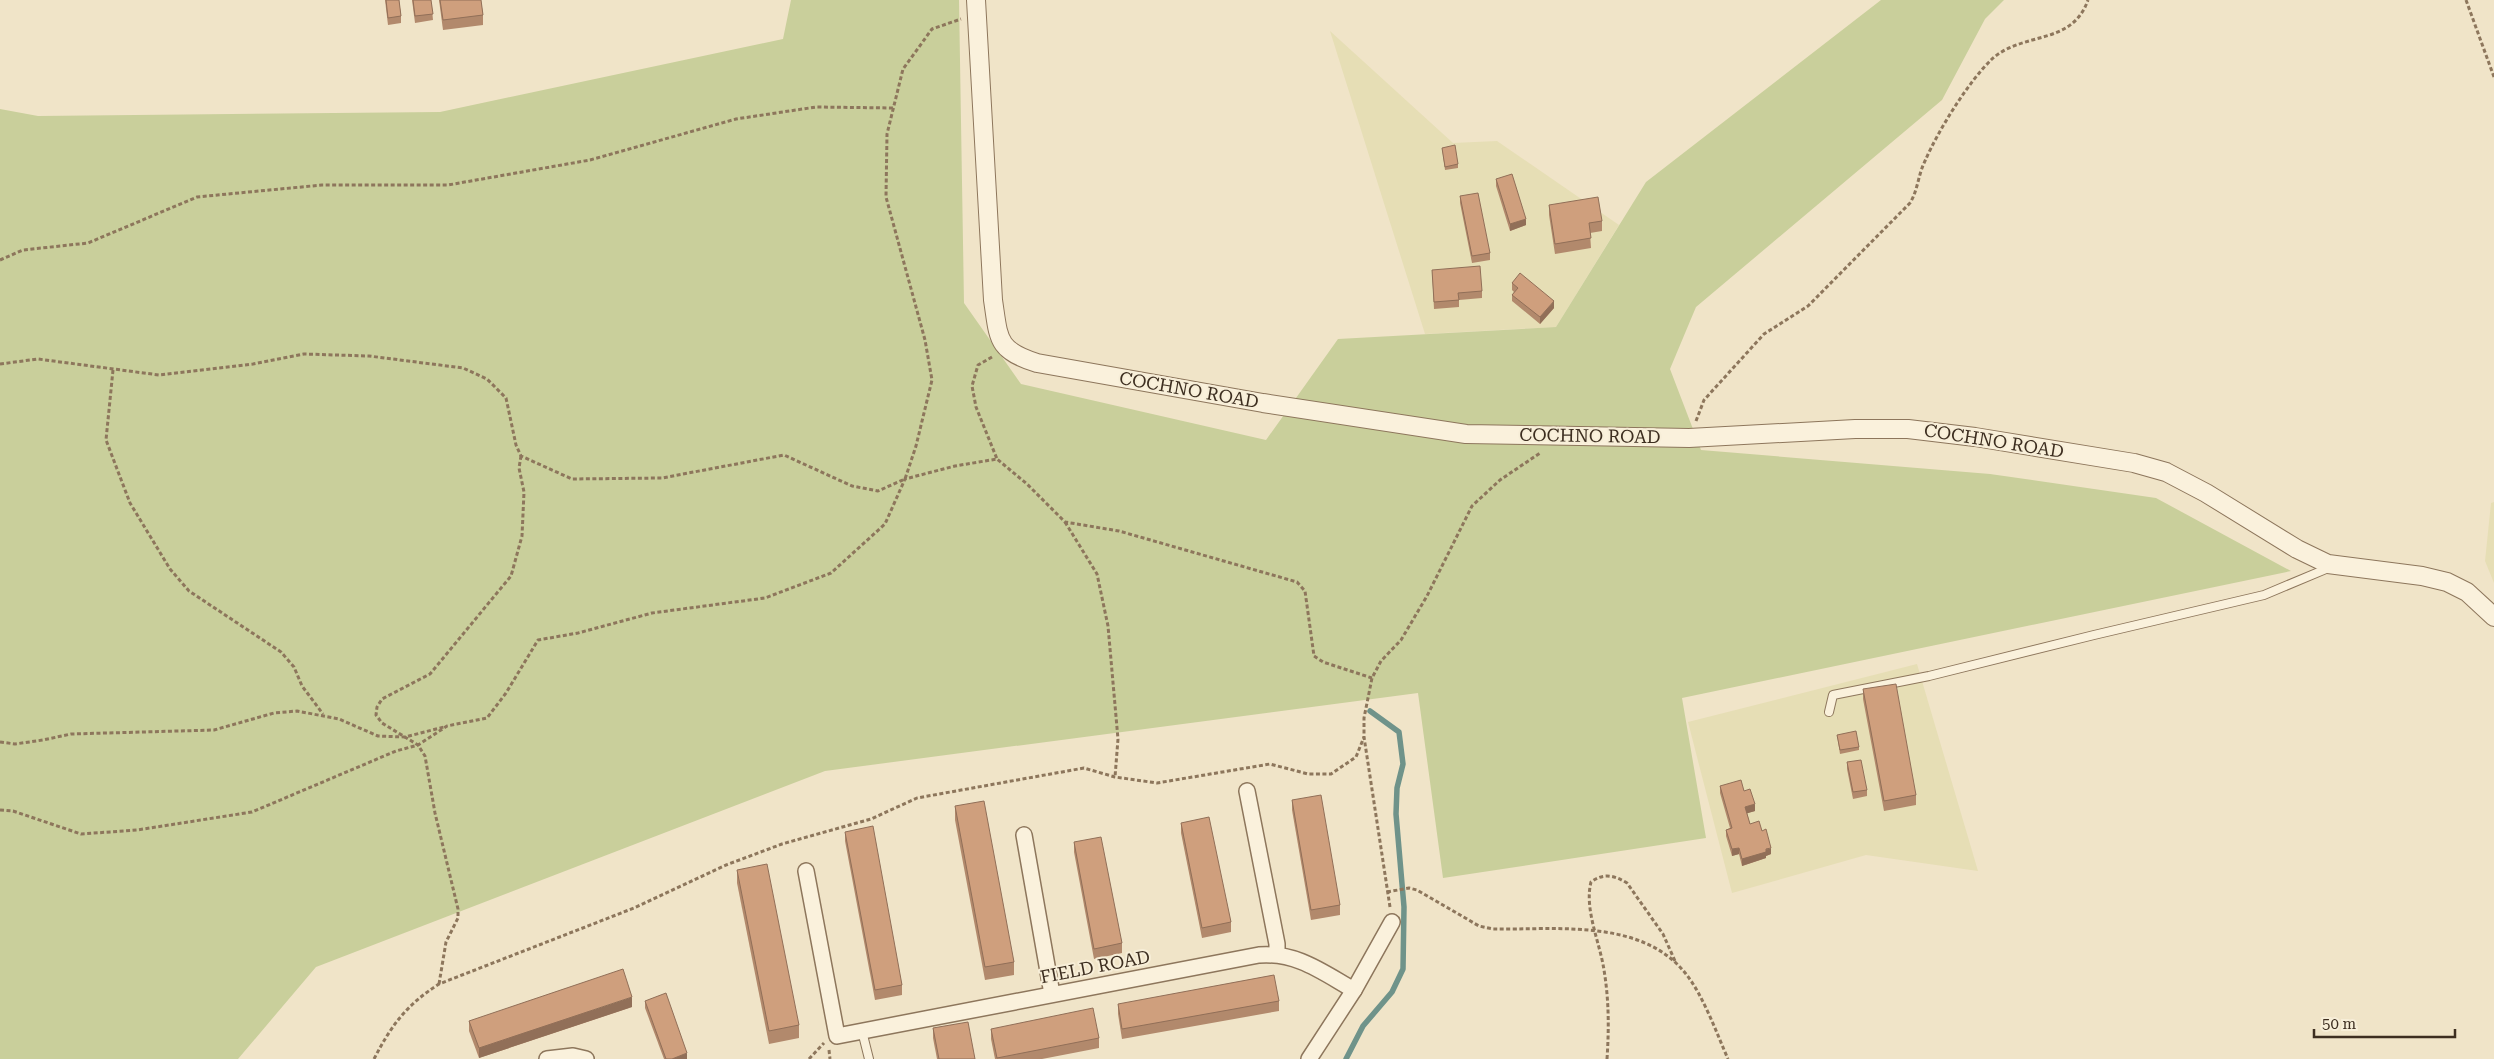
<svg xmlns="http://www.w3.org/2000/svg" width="2494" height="1059" font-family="'Roboto Serif',serif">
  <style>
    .farmland { fill: #e6deb5 }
    .green { fill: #c9cf9b }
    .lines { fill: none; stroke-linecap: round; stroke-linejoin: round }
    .stream { stroke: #6f938a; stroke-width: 5.5 }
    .service-casing { stroke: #8d765c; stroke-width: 10 }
    .minor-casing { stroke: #8d765c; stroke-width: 18 }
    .tertiary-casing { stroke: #8d765c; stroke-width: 20 }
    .path { stroke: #8d765c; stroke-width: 3; stroke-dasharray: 4 2.5; stroke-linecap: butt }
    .service { stroke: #faf1dc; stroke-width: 8 }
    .minor { stroke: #faf1dc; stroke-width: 15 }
    .tertiary { stroke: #faf1dc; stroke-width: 18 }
    .wall { fill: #b2896c }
    .shaded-wall { fill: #916f58 }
    .building { fill: #cf9f7d; stroke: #916f58 }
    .labels { text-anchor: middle; stroke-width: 4; stroke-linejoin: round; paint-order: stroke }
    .street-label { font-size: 18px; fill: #3d2e20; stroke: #f7eed8 }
  </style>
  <rect width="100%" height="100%" fill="#f0e4c8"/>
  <g class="farmland">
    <polygon points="1330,31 1453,143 1497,141 1619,225 1556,327 1425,334"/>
    <polygon points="2494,502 2494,583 2485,561 2491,503"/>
    <polygon points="1917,664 1978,871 1866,855 1732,893 1688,722"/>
  </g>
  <polygon class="green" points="791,0 959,0 964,303 1021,384 1266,440 1338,339 1556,327 1646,182 1881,0 2004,0 1985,19 1942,100 1696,307 1670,369 1701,450 1990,474 2156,498 2291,571 1682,698 1706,838 1443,878 1418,693 825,771 316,967 238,1059 0,1059 0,109 38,116 440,112 783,39"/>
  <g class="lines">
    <polyline class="stream" points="1346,1059 1363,1026 1392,992 1403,969 1404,907 1396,814 1397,788 1403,764 1399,732 1370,711"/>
    <g class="service-casing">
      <g id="service">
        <polyline points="1829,712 1833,695 1929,676 2094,635 2264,595 2326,569 2327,566"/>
        <polyline points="862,1031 869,1059"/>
      </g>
    </g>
    <g class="minor-casing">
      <g id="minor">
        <polyline points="1247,791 1277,944 1277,954"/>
        <polyline points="1024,835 1052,994"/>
        <path d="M806,871L837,1036L1259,955C1297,952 1322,972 1354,990"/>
        <polyline points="547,1059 573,1056 586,1059"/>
        <polyline points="1309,1059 1354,990 1392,922"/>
      </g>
    </g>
    <g class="tertiary-casing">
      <path id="tertiary" d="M976,0L993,300C999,339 996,350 1037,363L1263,403L1466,434L1689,438L1855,429H1908L1975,437L2134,463L2166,472L2206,493L2297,549L2328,564L2422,576L2447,582L2467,592L2494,617"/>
    </g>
    <g class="path">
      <polyline points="2466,0 2494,77"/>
      <polyline points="0,260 23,250 88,243 197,197 322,185 448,185 590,160 736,119 816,107 893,108"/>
      <polyline points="992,357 978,365 972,386 976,407 997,459"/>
      <polyline points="0,364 38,359 159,375 253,364 304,354 369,356 463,368 487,379 506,398 516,445 521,456 572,479 662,478 784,455 852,486 878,491 905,479 916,446 932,380 925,340 886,197 887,134 903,69 932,29 961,19"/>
      <polyline points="113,370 106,440 130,503 170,569 189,591 281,652 294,667 302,686 323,714"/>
      <path d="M1696,421L1704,400L1764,334L1808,306L1910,203C1918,190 1918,175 1925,161C1938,131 1968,82 1992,59C2023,31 2072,46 2088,0"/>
      <polyline points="1065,522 1097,574 1108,626 1118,739 1115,777"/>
      <polyline points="0,742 15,744 43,740 71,734 214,730 274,713 297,711 339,719 378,736 405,737 444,727"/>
      <polyline points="0,810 13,811 81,834 137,830 252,812 396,751 418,745 447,726 487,718 506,693 538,640 578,633 652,613 765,598 831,573 885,524 905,479 955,466 997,459 1027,484 1065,522 1119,531 1297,582 1305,591 1314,656 1323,662 1372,678"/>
      <path d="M1387,892L1409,888L1417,890L1479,926L1493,929C1556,930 1642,918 1686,974C1703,995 1717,1034 1728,1059"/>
      <polyline points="1390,907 1364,737 1364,718 1372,678 1381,661 1401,640 1427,596 1472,506 1500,480 1540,453"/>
      <polyline points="439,984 446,942 458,918 458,909 435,813 425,756 418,745 382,723 376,715 377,707 382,699 430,674 511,576 522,536 524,492 519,468 521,456"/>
      <polyline points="829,1050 830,1059"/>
      <path d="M374,1059C391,1026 406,1005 439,984L634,908L726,865L782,844L871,819L917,798L1084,768L1115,777L1157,783L1270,764L1308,774H1331L1356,757L1364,737"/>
      <polyline points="809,1059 824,1043"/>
      <path d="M1607,1059C1609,1029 1609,1000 1604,970C1600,943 1584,909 1591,882C1603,873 1614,875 1627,883L1663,934L1675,961"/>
    </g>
    <use href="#service" class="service"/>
    <use href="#minor" class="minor"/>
    <use href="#tertiary" class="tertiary"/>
  </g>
  <g class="wall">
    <polygon points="385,0 399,0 401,16 401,23 388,25"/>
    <polygon points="412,0 431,0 433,20 415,23"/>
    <polygon points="439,0 481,0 483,15 483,25 443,30"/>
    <polygon points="1442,148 1458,164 1458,168 1445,170"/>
    <polygon points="1496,179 1526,225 1510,231 1496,186"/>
    <polygon points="1460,196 1490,253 1490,260 1472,263 1460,203"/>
    <polygon points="1549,205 1602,221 1602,231 1590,233 1591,248 1555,254 1549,215"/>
    <polygon points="1432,270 1482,291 1482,298 1459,300 1459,307 1434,309"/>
    <polygon points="1512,283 1554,308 1540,324 1512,301 1512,295 1514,292 1512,290"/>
    <polygon points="1863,689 1916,795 1916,805 1884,811 1863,699"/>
    <polygon points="1837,735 1859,747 1859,750 1840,754"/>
    <polygon points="1847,762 1867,790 1867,796 1853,799 1847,769"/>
    <polygon points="1720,786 1744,791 1755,811 1747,813 1750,824 1762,831 1771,854 1766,856 1766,858 1742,866 1739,854 1732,856 1726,836 1726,830 1730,828 1720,793"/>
    <polygon points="1292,800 1340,905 1340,915 1311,920 1292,810"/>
    <polygon points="955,806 1014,962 1014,975 985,980 955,820"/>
    <polygon points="1181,823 1231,922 1231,932 1202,938 1181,833"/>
    <polygon points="845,832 902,985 902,995 875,1000 845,841"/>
    <polygon points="1074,842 1122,943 1122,953 1094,959 1074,852"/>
    <polygon points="737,870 799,1025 799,1038 769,1044 737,883"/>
    <polygon points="645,1001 687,1059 664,1059 645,1008"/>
    <polygon points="1279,1001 1279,1011 1122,1039 1118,1014 1118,1004"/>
    <polygon points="632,1007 479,1058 469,1031 469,1021"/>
    <polygon points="933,1028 975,1059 937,1059 933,1038"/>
    <polygon points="991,1029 1099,1038 1099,1048 1042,1059 995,1059 991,1039"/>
  </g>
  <g class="shaded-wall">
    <polygon points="1526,219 1526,225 1510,231 1510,224"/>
    <polygon points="1554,301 1554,308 1540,324 1540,317"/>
    <polygon points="1755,804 1755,811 1745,814 1745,807"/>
    <polygon points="1739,848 1739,854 1732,856 1732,849"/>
    <polygon points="1771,848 1771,854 1766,856 1766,858 1742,866 1742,859"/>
    <polygon points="632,997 632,1007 479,1058 479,1048"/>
    <polygon points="687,1053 687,1059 672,1059"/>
  </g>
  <g class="building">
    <polygon points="386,0 399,0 401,16 388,18"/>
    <polygon points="413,0 431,0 433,14 415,16"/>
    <polygon points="440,0 481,0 483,15 443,20"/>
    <polygon points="1455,145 1458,164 1445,167 1442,148"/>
    <polygon points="1512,174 1526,219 1510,224 1496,179"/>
    <polygon points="1478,193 1490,253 1472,256 1460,196"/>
    <polygon points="1598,197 1602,221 1589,223 1591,238 1555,244 1549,205"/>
    <polygon points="1480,266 1482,291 1458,293 1459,300 1434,302 1432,270"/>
    <polygon points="1520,273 1554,301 1540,317 1512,295 1518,288 1512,283"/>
    <polygon points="1896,684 1916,795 1884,801 1863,689"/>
    <polygon points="1856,731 1859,747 1840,750 1837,735"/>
    <polygon points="1861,760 1867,790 1853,792 1847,762"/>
    <polygon points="1741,780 1744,791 1750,789 1755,804 1745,807 1750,824 1759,821 1762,831 1766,829 1771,848 1766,849 1766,852 1742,859 1739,848 1732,849 1726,830 1732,828 1720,786"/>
    <polygon points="1321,795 1340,905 1311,910 1292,800"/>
    <polygon points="984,801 1014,962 985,967 955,806"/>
    <polygon points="1209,817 1231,922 1202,928 1181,823"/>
    <polygon points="873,826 902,985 875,990 845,832"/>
    <polygon points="1101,837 1122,943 1094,949 1074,842"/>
    <polygon points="767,864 799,1025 769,1031 737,870"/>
    <polygon points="623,969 632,997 479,1048 469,1021"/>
    <polygon points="1274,975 1279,1001 1122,1029 1118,1004"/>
    <polygon points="666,993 687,1053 672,1059 666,1059 645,1001"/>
    <polygon points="1093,1008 1099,1038 997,1058 991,1029"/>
    <polygon points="968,1022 975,1059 939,1059 933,1028"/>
  </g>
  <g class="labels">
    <g class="street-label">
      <text transform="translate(1189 390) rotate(10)" y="6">COCHNO ROAD</text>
      <text transform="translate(1590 436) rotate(1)" y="6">COCHNO ROAD</text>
      <text transform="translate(1994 441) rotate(9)" y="6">COCHNO ROAD</text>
      <text transform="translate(1095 967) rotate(-11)" y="6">FIELD ROAD</text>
    </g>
  </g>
  <path d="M2314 1029v8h141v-8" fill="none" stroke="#3d2e20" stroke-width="2.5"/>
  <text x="2322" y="1029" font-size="15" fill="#3d2e20" stroke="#f7eed8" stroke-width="4" paint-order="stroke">50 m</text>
</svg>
